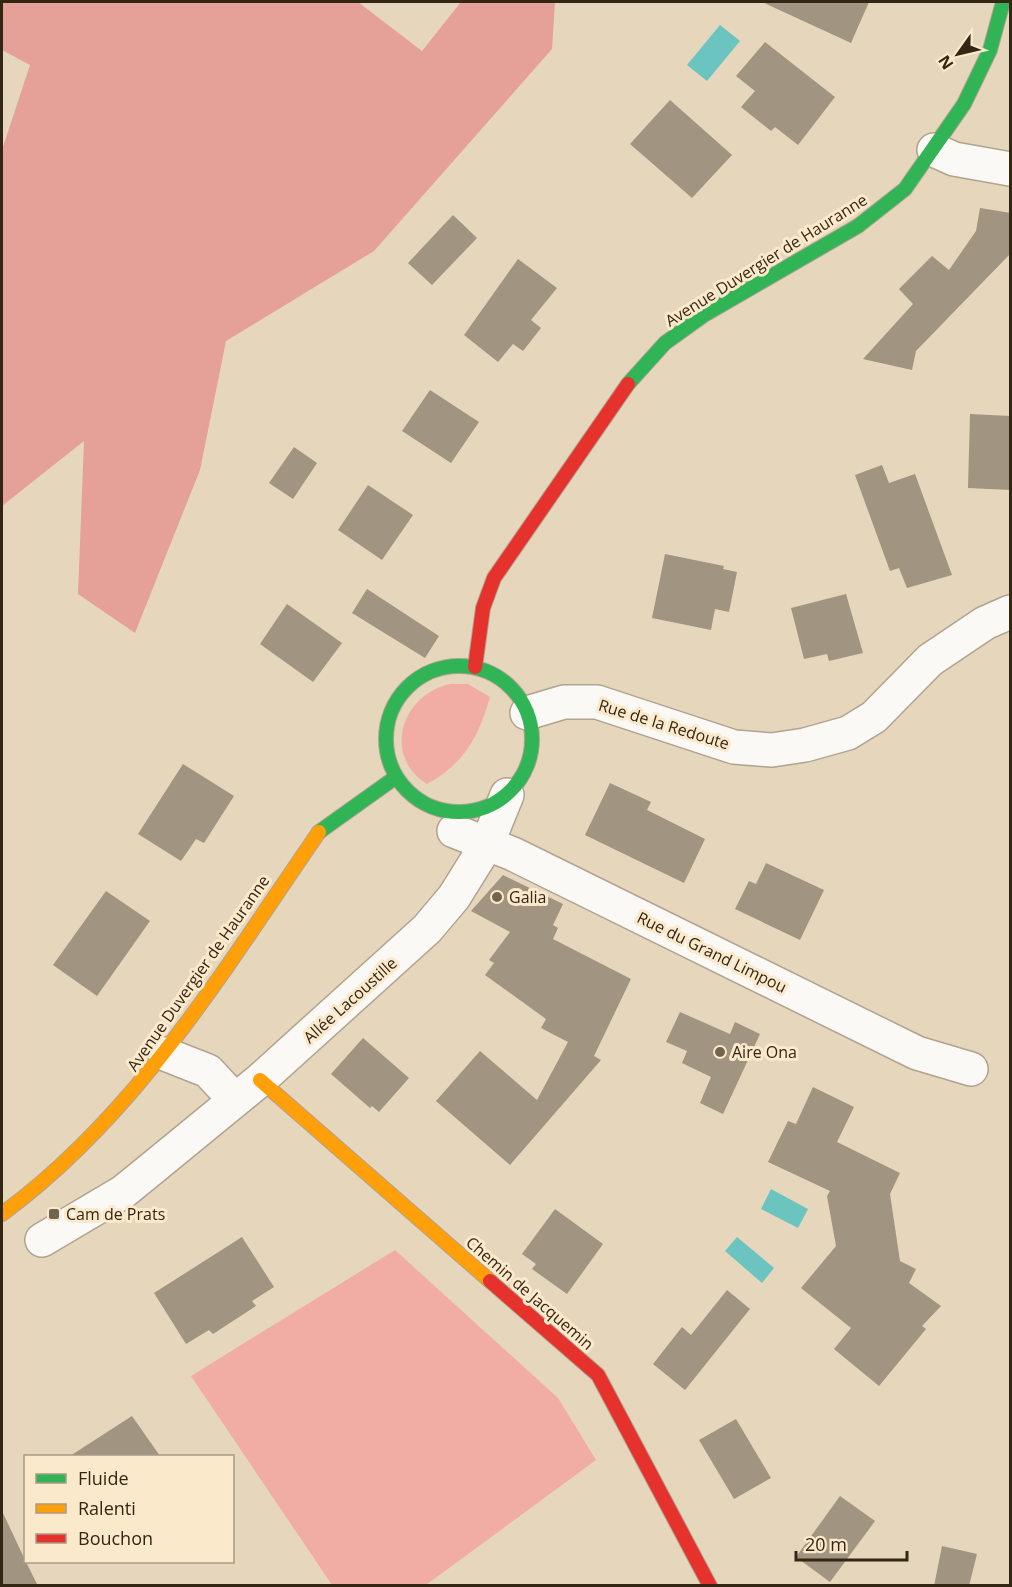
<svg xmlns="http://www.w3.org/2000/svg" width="1012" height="1587" font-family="'Open Sans',sans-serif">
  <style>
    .green { fill: #f1ada3 }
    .forest { fill: #e5a197 }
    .water { fill: #6cc4c0 }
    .building { fill: #a19480 }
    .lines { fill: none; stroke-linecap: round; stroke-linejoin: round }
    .street-casing { stroke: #b0a38f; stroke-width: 36 }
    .fast-casing { stroke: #b0a38f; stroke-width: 16 }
    .slow-casing { stroke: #b0a38f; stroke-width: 16 }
    .jam-casing { stroke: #b0a38f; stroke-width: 16 }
    .street { stroke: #fbf9f5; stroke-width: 33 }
    .fast { stroke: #30b455; stroke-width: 14 }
    .slow { stroke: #ff9f0a; stroke-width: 14 }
    .jam { stroke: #e5322d; stroke-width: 14 }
    .poi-dot { fill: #72644f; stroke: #fbe9cc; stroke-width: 2 }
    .labels { text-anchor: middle; stroke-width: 6; stroke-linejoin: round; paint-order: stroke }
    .street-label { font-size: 16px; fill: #332714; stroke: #fbe9cc }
    .poi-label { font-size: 16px; fill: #332714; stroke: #fbe9cc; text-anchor: start }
  </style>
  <rect width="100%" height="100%" fill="#e6d6bc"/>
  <g class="green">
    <path d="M450,684H468L490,697C479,736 464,764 427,784C382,756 401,695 450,684Z"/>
    <polygon points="395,1250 558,1398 596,1460 426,1585 332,1585 191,1376"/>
  </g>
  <polygon class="forest" points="2,2 358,2 422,51 461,2 555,2 552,49 374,251 226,341 200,470 135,633 78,594 84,441 2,506 2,150 30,65 2,50"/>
  <g class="water">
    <polygon points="720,25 740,41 707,81 687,65"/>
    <polygon points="771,1189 808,1209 798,1228 761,1209"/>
    <polygon points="737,1237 774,1268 762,1283 725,1251"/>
  </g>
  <g class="building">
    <polygon points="762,2 869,2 851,43"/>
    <polygon points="765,42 835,97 798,145 775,127 771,131 741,107 755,91 736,76"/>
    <polygon points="670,100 732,155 692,198 630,144"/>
    <polygon points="980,208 1011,213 1011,253 916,351 912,370 863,359 913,304 899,289 932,256 949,270 976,231"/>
    <polygon points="453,215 477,238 432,285 408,263"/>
    <polygon points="518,259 557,288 531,320 541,328 523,351 513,344 498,362 464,335"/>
    <polygon points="430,390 479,422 451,463 402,431"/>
    <polygon points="970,414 1011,416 1011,490 968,488"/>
    <polygon points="294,447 317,463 293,499 269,483"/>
    <polygon points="882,465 889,483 915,474 952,575 907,588 899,568 890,571 855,475"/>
    <polygon points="368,485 413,515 382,560 338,530"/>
    <polygon points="665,554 724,566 723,569 737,572 729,612 715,609 711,630 652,618"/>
    <polygon points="367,589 439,636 425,658 352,613"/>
    <polygon points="846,594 863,653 829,661 827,654 804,659 791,608"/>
    <polygon points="287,604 342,643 313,682 260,644"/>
    <polygon points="183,764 234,796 204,843 196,839 181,861 138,834"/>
    <polygon points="610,783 651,802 647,810 705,839 684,883 585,835"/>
    <polygon points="766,863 824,890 800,940 735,909 749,881 756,884"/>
    <polygon points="503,875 563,904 553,925 558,928 553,939 631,979 594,1056 601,1060 510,1165 436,1101 480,1051 537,1100 568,1042 541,1028 546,1019 485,975 494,963 489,960 510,932 471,911"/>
    <polygon points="106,891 150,921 97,996 53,965"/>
    <polygon points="680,1012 730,1034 735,1022 760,1034 723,1114 700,1103 711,1077 682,1063 687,1051 666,1042"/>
    <polygon points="363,1038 409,1078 379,1112 372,1106 370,1108 331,1074"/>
    <polygon points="813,1087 854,1107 837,1142 900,1173 890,1194 900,1261 916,1269 909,1283 941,1306 922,1326 926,1329 879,1386 834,1349 851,1328 801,1288 836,1246 827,1196 830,1191 768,1162 788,1121 796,1124"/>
    <polygon points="555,1209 603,1244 567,1294 532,1269 536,1264 522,1254"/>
    <polygon points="242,1237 274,1287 252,1301 256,1306 213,1334 209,1330 186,1344 154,1293"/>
    <polygon points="727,1290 750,1309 685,1390 653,1364 682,1327 691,1335"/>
    <polygon points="132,1416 160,1456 70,1456"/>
    <polygon points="736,1419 771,1478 734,1499 699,1440"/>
    <polygon points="840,1496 875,1521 830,1582 796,1557"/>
    <polygon points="2,1511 26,1562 38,1586 2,1586"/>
    <polygon points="942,1546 977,1554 969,1586 934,1586"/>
  </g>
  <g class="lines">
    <g class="street-casing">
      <g id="street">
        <polyline points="934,150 954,159 1010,169"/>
        <polyline points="527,713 564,702 597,702 734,747 772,750 805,745 848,733 874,717 930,660 985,623 1010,612"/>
        <polyline points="454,831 513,854 917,1053 971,1069"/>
        <polyline points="165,1054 208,1071 235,1100"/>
        <polyline points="42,1240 123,1192 155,1166 260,1080 427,929 454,897 487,844 507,795"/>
      </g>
    </g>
    <g class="fast-casing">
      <g id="fast">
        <polyline points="628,384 665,343 704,315 858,226 905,189 964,104 990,50 1003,2"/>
        <circle cx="459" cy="739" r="73"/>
        <polyline points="319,832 396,777"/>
      </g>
    </g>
    <g class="slow-casing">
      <g id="slow">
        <polyline points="260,1080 490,1281"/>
        <path d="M2,1214C138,1114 225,968 319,832"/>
      </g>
    </g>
    <g class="jam-casing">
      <g id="jam">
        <polyline points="475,667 483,608 494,578 628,384"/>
        <polyline points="490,1281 598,1375 710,1586"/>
      </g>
    </g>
    <use href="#street" class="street"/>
    <use href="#fast" class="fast"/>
    <use href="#slow" class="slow"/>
    <use href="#jam" class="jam"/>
  </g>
  <g class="poi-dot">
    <circle cx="497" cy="897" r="6"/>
    <circle cx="720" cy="1052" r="6"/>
    <rect x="48" y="1208" width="12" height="12" rx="3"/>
  </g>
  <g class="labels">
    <g class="street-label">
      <text transform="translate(766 260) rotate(-32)" y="6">Avenue Duvergier de Hauranne</text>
      <text transform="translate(664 724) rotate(17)" y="6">Rue de la Redoute</text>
      <text transform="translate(712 952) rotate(26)" y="6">Rue du Grand Limpou</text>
      <text transform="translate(198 973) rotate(-55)" y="6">Avenue Duvergier de Hauranne</text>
      <text transform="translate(350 1000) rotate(-42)" y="6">Allée Lacoustille</text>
      <text transform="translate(530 1293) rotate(41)" y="6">Chemin de Jacquemin</text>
    </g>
    <g class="poi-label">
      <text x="509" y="903">Galia</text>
      <text x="732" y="1058">Aire Ona</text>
      <text x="66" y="1220">Cam de Prats</text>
    </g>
  </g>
  <rect width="1012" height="1587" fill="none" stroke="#332714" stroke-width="6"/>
  <rect x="24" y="1455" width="210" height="108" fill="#fbe9cc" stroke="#ab9b82" stroke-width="1.5"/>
  <rect x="36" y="1474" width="30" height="9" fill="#30b455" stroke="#ab9b82" stroke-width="1.5"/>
  <text x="78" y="1485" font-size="18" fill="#332714">Fluide</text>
  <rect x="36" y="1504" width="30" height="9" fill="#ff9f0a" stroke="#ab9b82" stroke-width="1.5"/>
  <text x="78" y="1515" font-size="18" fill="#332714">Ralenti</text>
  <rect x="36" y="1534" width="30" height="9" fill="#e5322d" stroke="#ab9b82" stroke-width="1.5"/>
  <text x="78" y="1545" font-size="18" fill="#332714">Bouchon</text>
  <g transform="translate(958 54) rotate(236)" stroke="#fbe9cc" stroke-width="4.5" paint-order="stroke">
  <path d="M0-4.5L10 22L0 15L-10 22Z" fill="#332714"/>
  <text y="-9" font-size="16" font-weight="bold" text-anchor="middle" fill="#332714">N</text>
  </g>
  <path d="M796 1551v9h111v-9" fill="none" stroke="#332714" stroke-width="3"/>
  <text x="805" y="1551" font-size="18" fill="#332714" stroke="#fbe9cc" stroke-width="4.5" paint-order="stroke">20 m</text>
</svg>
